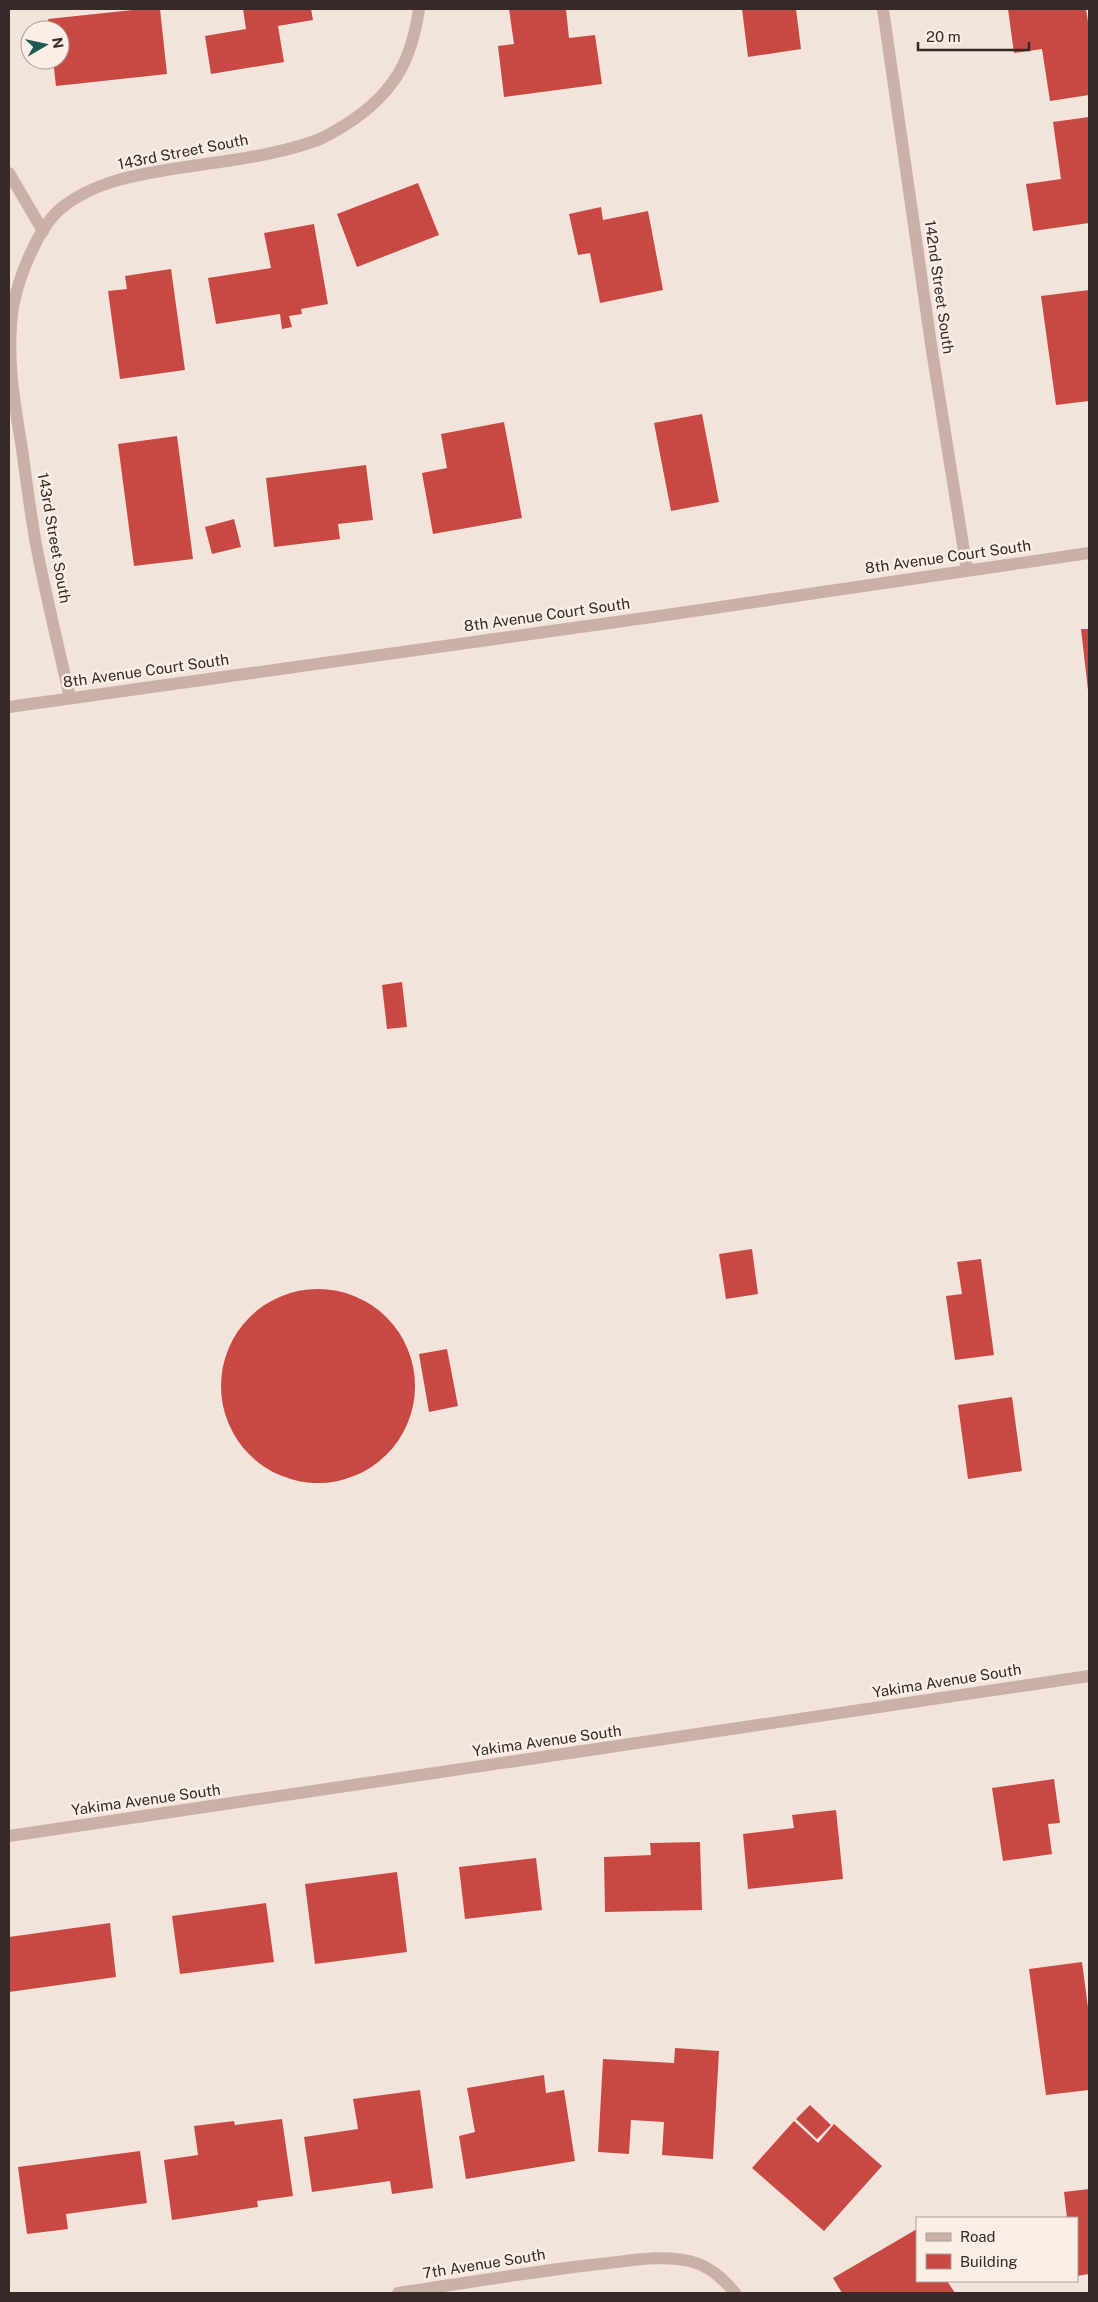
<svg xmlns="http://www.w3.org/2000/svg" width="1098" height="2302" font-family="'Public Sans',sans-serif">
  <style>
    .building { fill: #c84943 }
    .lines { fill: none; stroke-linecap: round; stroke-linejoin: round }
    .lane { stroke: #cbb0a7; stroke-width: 12 }
    .street { stroke: #cbb0a7; stroke-width: 12 }
    .labels { text-anchor: middle; stroke-width: 5; stroke-linejoin: round; paint-order: stroke }
    .street-label { font-size: 15px; fill: #372927; stroke: #faeee7 }
  </style>
  <rect width="100%" height="100%" fill="#f2e3db"/>
  <g class="building">
    <polygon points="142,9 160,9 167,74 56,86 53,60 60,60 60,30 50,30 48,19"/>
    <polygon points="243,9 311,9 313,20 278,26 284,62 211,74 205,36 246,29"/>
    <polygon points="509,9 566,9 569,38 595,35 602,84 504,97 498,46 514,44"/>
    <polygon points="742,9 796,9 801,49 748,57"/>
    <polygon points="1008,9 1086,9 1089,28 1089,95 1050,101 1042,49 1014,53"/>
    <polygon points="1089,117 1089,223 1033,231 1026,184 1061,179 1053,122"/>
    <polygon points="418,183 439,235 357,267 337,214"/>
    <polygon points="601,207 603,220 648,211 663,290 600,303 590,253 578,255 569,214"/>
    <polygon points="314,224 328,304 301,309 302,314 289,316 292,327 282,329 280,314 216,324 208,278 271,268 264,233"/>
    <polygon points="171,269 185,370 120,379 108,291 127,289 125,276"/>
    <polygon points="1089,290 1089,401 1056,405 1041,296"/>
    <polygon points="702,414 719,502 671,511 654,423"/>
    <polygon points="504,422 522,518 433,534 422,473 447,468 441,434"/>
    <polygon points="177,436 193,559 134,566 118,444"/>
    <polygon points="366,465 373,520 338,524 340,539 274,547 266,478"/>
    <polygon points="234,519 241,547 212,554 205,527"/>
    <polygon points="1081,629 1089,629 1089,690 1088,690"/>
    <polygon points="402,982 407,1027 387,1029 382,985"/>
    <polygon points="752,1249 758,1294 726,1299 719,1254"/>
    <polygon points="981,1259 994,1355 955,1360 946,1296 962,1294 957,1262"/>
    <circle cx="318" cy="1386" r="97"/>
    <polygon points="447,1349 458,1406 429,1412 419,1354"/>
    <polygon points="1012,1397 1022,1471 968,1479 958,1405"/>
    <polygon points="1054,1779 1060,1823 1048,1824 1052,1854 1003,1861 992,1788"/>
    <polygon points="836,1810 843,1879 748,1889 743,1834 794,1828 792,1815"/>
    <polygon points="700,1842 702,1910 605,1912 604,1857 651,1855 650,1843"/>
    <polygon points="536,1858 542,1910 465,1919 459,1867"/>
    <polygon points="397,1872 407,1952 315,1964 305,1884"/>
    <polygon points="266,1903 274,1962 180,1974 172,1916"/>
    <polygon points="110,1923 116,1977 9,1992 9,1937"/>
    <polygon points="1082,1962 1089,2015 1089,2090 1046,2095 1029,1969"/>
    <polygon points="675,2048 719,2051 713,2159 662,2155 664,2122 631,2120 629,2154 598,2152 603,2059 674,2063"/>
    <polygon points="544,2075 546,2093 564,2090 575,2161 466,2179 459,2136 475,2132 467,2088"/>
    <polygon points="420,2090 433,2188 392,2194 390,2181 312,2192 304,2137 358,2129 353,2099"/>
    <polygon points="810,2105 831,2125 817,2139 796,2119"/>
    <polygon points="282,2119 293,2196 257,2201 258,2207 172,2220 164,2160 198,2155 194,2126 234,2121 235,2125"/>
    <polygon points="794,2121 818,2143 834,2124 882,2166 824,2231 752,2168"/>
    <polygon points="140,2151 147,2203 66,2214 68,2229 27,2234 18,2167"/>
    <polygon points="1089,2189 1089,2274 1077,2276 1077,2218 1067,2218 1064,2192"/>
    <polygon points="917,2229 917,2281 947,2281 955,2293 842,2293 833,2278"/>
  </g>
  <g class="lines">
    <polyline class="lane" points="9,173 43,231"/>
    <g class="street">
      <polyline points="883,9 932,351 967,570"/>
      <path d="M70,698C58,645 45,592 35,539C30,509 26,479 22,449C14,401 5,351 14,302C20,274 40,223 64,206C94,183 130,176 166,170C214,162 265,158 312,142C328,137 344,126 357,117C397,88 412,57 419,9"/>
      <polyline points="9,707 666,615 1089,553"/>
      <polyline points="9,1836 1089,1676"/>
      <path d="M398,2293C468,2283 539,2270 609,2263C635,2260 663,2255 689,2261C708,2265 723,2278 735,2293"/>
    </g>
  </g>
  <g class="labels">
    <g class="street-label">
      <text transform="translate(183 152) rotate(-11)" y="5">143rd Street South</text>
      <text transform="translate(939 287) rotate(82)" y="5">142nd Street South</text>
      <text transform="translate(54 538) rotate(80)" y="5">143rd Street South</text>
      <text transform="translate(948 557) rotate(-8)" y="5">8th Avenue Court South</text>
      <text transform="translate(547 615) rotate(-8)" y="5">8th Avenue Court South</text>
      <text transform="translate(146 671) rotate(-8)" y="5">8th Avenue Court South</text>
      <text transform="translate(947 1681) rotate(-9)" y="5">Yakima Avenue South</text>
      <text transform="translate(547 1741) rotate(-8)" y="5">Yakima Avenue South</text>
      <text transform="translate(146 1800) rotate(-8)" y="5">Yakima Avenue South</text>
      <text transform="translate(484 2264) rotate(-9)" y="5">7th Avenue South</text>
    </g>
  </g>
  <rect width="1098" height="2302" fill="none" stroke="#372927" stroke-width="20"/>
  <rect x="916" y="2217" width="162" height="65" fill="#faeee7" stroke="#ac9f9a"/>
  <rect x="926" y="2233" width="25" height="8" fill="#cbb0a7" stroke="#ac9f9a"/>
  <text x="960" y="2242" font-size="15" fill="#372927">Road</text>
  <rect x="926" y="2254" width="25" height="15" fill="#c84943" stroke="#ac9f9a"/>
  <text x="960" y="2267" font-size="15" fill="#372927">Building</text>
  <g transform="translate(45 45) rotate(81)"><circle r="24" fill="#faeee7" stroke="#ac9f9a"/>
  <path d="M0-4L9 19L0 12L-9 19Z" fill="#1c5951"/>
  <text y="-8" font-size="14" font-weight="bold" text-anchor="middle" fill="#372927">N</text>
  </g>
  <path d="M918 42v8h111v-8" fill="none" stroke="#372927" stroke-width="2.5"/>
  <text x="926" y="42" font-size="15" fill="#372927" stroke="#faeee7" stroke-width="4" paint-order="stroke">20 m</text>
</svg>
